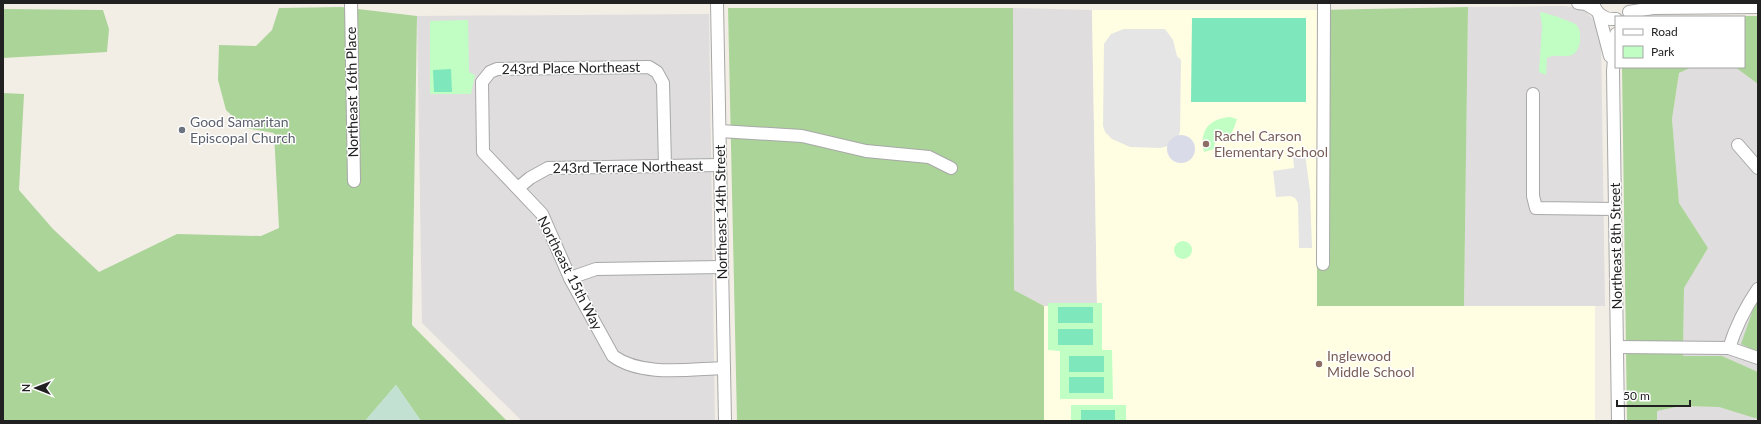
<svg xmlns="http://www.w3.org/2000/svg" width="1761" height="424" font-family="Lato,sans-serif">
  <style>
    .residential { fill: #dfdddd }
    .education { fill: #fffee2 }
    .forest { fill: #abd498 }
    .wetland { fill: #c2e1d2 }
    .park { fill: #c1fec4 }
    .pitch { fill: #7ee7bb }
    .parking { fill: #e5e5e5 }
    .plaza { fill: #dadbe8 }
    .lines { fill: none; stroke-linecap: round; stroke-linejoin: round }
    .minor-casing { stroke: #a8a8a8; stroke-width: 14 }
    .minor { stroke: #fff; stroke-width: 12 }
    .worship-dot { fill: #6b7280; stroke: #fff; stroke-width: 1.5 }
    .education-dot { fill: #8d6e63; stroke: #fff; stroke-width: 1.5 }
    .labels { text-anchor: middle; stroke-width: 3; stroke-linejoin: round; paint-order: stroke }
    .street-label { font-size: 14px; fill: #212121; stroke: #fff }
    .worship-label { font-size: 14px; fill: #5b616d; stroke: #fff; text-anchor: start }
    .education-label { font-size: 14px; fill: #785e54; stroke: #fff; text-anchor: start }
  </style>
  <rect width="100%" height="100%" fill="#f2eee6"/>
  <g class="residential">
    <polygon points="1563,6 1582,8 1593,19 1601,37 1605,306 1464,306 1468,7"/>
    <polygon points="1013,8 1092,10 1097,306 1044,306 1014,290"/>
    <polygon points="709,14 715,421 522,421 422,323 417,16"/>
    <polygon points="1692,67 1735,67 1758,84 1758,302 1756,301 1758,372 1722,356 1683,356 1684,288 1708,248 1679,203 1672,119 1679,73"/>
    <polygon points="1681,406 1719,407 1753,416 1758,421 1657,421 1657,411"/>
  </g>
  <polygon class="education" points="1092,10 1317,10 1317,306 1595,306 1595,421 1044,421 1044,306 1097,306"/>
  <g class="forest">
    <polygon points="341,7 417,16 412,325 507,421 421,421 396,385 365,421 3,421 3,93 24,94 19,190 53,229 99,272 177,234 261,236 279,228 274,133 245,128 226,110 218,80 219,45 256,46 272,30 279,8"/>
    <polygon points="1468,7 1464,306 1317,306 1317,10"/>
    <polygon points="728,8 1013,8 1014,290 1044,306 1044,421 737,421"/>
    <polygon points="3,9 103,10 109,29 107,52 3,58"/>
    <polygon points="1661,16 1758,16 1758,84 1735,67 1744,67 1744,17 1650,17"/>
    <polygon points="1622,67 1692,67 1679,73 1672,119 1679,203 1708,248 1684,288 1683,356 1722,356 1758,372 1758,419 1719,407 1681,406 1657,411 1657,421 1627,421"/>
    <polygon points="1756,301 1758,302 1758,352 1741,344"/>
  </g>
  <polygon class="wetland" points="396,385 421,421 365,421"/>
  <g class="park">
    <path d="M1540,12C1547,13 1551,15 1558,17C1573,24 1582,21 1580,42C1579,47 1577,52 1572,55C1564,58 1555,53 1547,58L1546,75L1539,72L1542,26Z"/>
    <polygon points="468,20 469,72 475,75 471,94 430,94 430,21"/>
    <path d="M1230,117L1237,119L1234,128L1228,139C1220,136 1214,140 1214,149L1204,152C1199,130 1209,119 1230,117Z"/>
    <circle cx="1183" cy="250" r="9"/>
    <polygon points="1048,303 1102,303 1102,350 1112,350 1113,399 1060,399 1060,351 1048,350"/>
    <rect x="1071" y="405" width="55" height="16"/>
  </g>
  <g class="pitch">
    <polygon points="1192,18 1306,18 1306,102 1191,102"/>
    <polygon points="451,69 452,92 434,92 433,70"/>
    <rect x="1058" y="307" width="35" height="16"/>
    <rect x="1058" y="329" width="35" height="16"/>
    <rect x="1069" y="356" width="35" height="16"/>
    <rect x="1069" y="377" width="35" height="16"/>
    <rect x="1081" y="410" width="34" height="11"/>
  </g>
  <g class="parking">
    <polygon points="1124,29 1165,29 1173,40 1177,56 1181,60 1180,131 1179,135 1171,139 1168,146 1160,148 1130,147 1112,139 1105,132 1103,126 1104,44 1111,34"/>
    <polygon points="1305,154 1310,191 1312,248 1299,248 1298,203 1295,198 1290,196 1276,197 1273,171 1294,168 1293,156"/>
  </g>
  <circle class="plaza" cx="1181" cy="149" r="14"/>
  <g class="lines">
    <g class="minor-casing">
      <g id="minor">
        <polyline points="351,3 354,181"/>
        <polyline points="717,3 725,421"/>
        <polyline points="1578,3 1586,4 1596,10"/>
        <path d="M1593,3C1596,14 1605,20 1616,19"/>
        <polyline points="1629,12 1653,8 1758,7"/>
        <polyline points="1599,14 1610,56"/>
        <polyline points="1616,34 1613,71 1618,421"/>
        <polyline points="1533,94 1533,196 1536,208 1615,209"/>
        <polyline points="720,131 802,136 866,151 929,157 951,168"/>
        <polyline points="1738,145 1758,168"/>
        <path d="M665,166L663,83L657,72L649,67L497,69L490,72L482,82L483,152L542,214L570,278L613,356C642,377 689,369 724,368"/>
        <polyline points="518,188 530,178 548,168 720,165"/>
        <polyline points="1323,264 1324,3"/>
        <polyline points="570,278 596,269 722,267"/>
        <polyline points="1617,347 1729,348 1758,358"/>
        <path d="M1729,348C1736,326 1745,308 1758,289"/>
      </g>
    </g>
    <use href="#minor" class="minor"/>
  </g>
  <circle class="worship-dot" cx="182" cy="130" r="4"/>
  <g class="education-dot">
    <circle cx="1206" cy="144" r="4"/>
    <circle cx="1319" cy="364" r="4"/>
  </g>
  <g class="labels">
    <g class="street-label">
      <text transform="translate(571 68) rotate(-1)" y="5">243rd Place Northeast</text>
      <text transform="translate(352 92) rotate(-91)" y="5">Northeast 16th Place</text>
      <text transform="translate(628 167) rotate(-1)" y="5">243rd Terrace Northeast</text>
      <text transform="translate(721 212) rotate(-91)" y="5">Northeast 14th Street</text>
      <text transform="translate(1616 246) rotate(-91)" y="5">Northeast 8th Street</text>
      <text transform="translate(570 273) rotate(63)" y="5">Northeast 15th Way</text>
    </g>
    <g class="worship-label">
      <text x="190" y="127">Good Samaritan<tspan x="190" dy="16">Episcopal Church</tspan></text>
    </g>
    <g class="education-label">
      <text x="1214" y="141">Rachel Carson<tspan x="1214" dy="16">Elementary School</tspan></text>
      <text x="1327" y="361">Inglewood<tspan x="1327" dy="16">Middle School</tspan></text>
    </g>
  </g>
  <rect width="1761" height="424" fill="none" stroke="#212121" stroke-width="8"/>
  <rect x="1615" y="16" width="130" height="52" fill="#ffffff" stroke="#a6a6a6"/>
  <rect x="1623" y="29" width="20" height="6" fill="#ffffff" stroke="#a6a6a6"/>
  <text x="1651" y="36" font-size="12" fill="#212121">Road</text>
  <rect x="1623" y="46" width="20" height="12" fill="#c1fec4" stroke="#a6a6a6"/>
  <text x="1651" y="56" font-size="12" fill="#212121">Park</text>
  <g transform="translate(36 388) rotate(270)" stroke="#ffffff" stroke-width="3" paint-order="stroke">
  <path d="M0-3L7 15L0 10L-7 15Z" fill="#212121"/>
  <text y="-6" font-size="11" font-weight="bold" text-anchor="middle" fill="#212121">N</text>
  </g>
  <path d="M1617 400v6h73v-6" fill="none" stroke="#212121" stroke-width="2"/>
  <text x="1623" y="400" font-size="12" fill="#212121" stroke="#ffffff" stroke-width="3" paint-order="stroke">50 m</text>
</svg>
